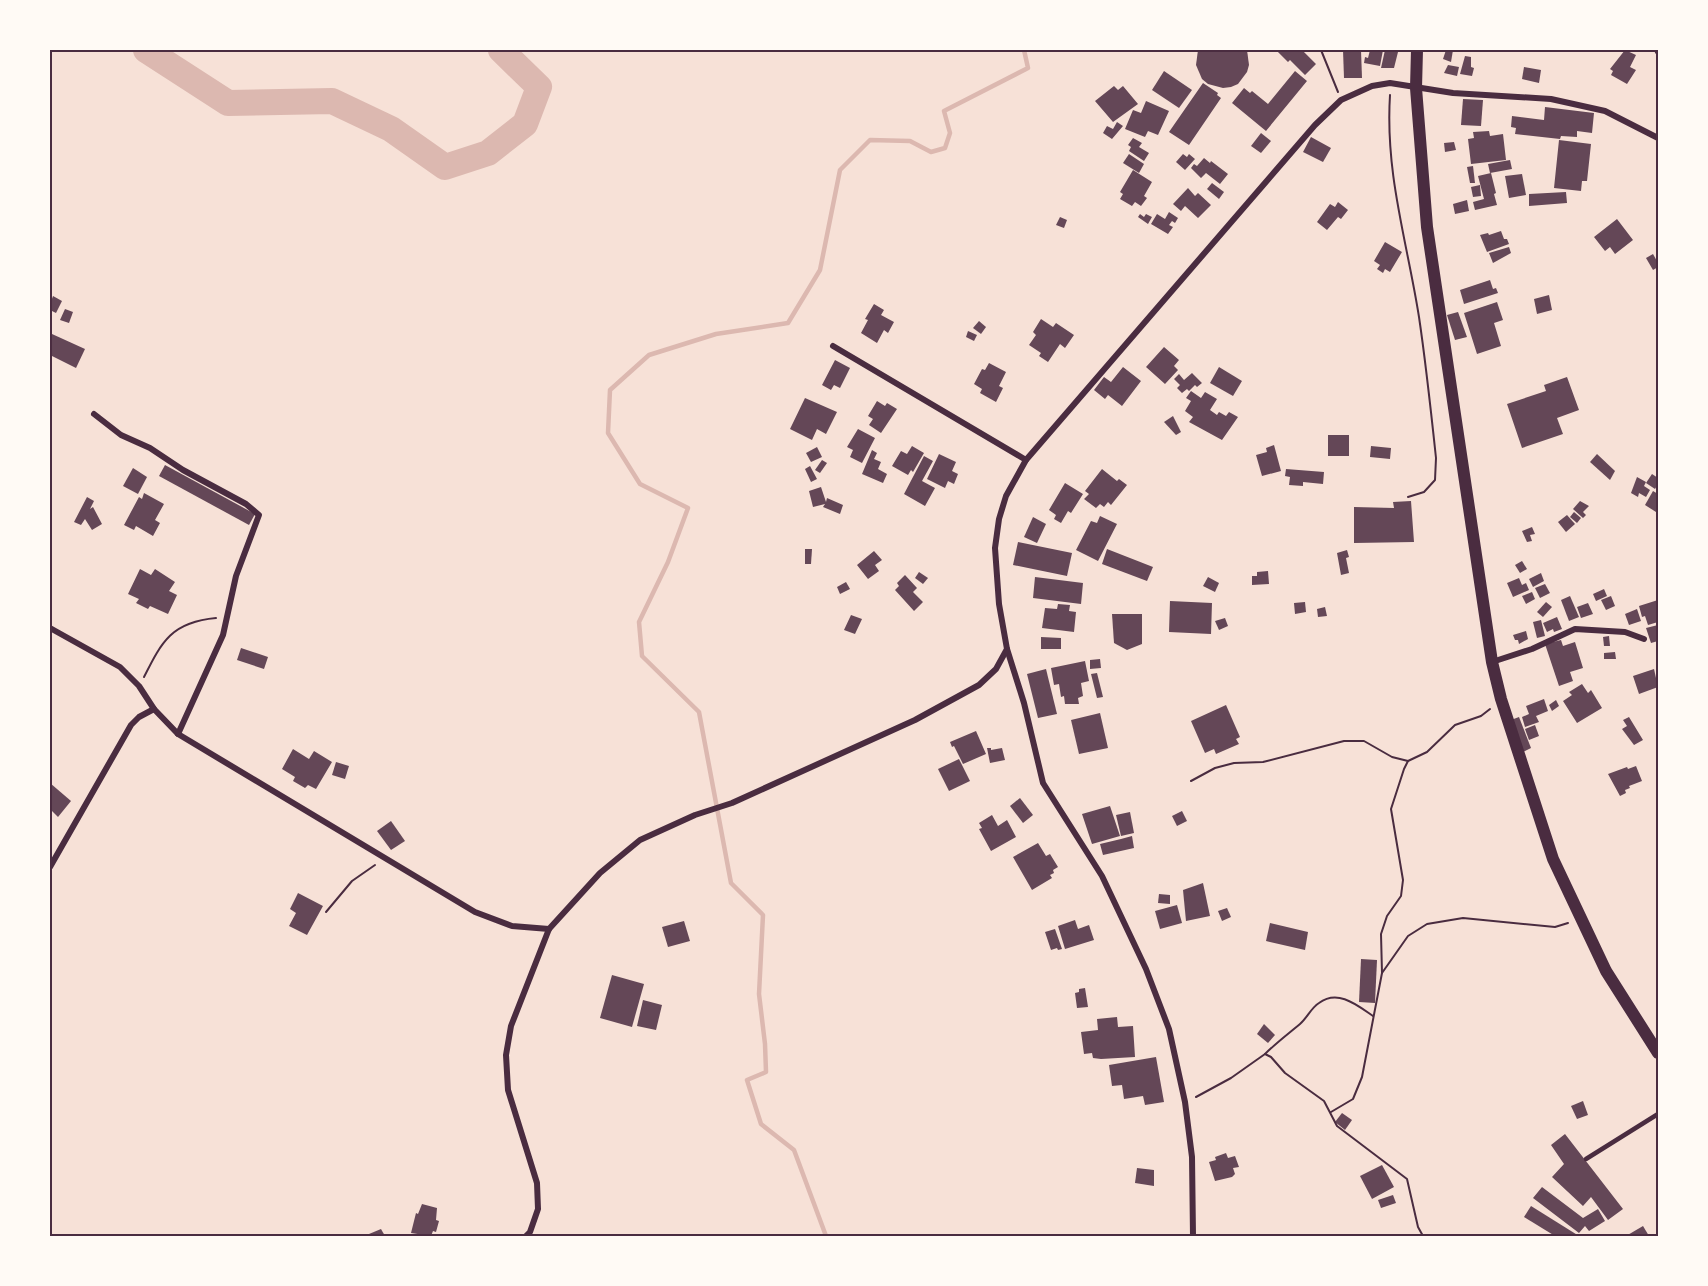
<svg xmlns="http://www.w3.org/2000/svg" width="1708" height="1286" font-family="Poppins,sans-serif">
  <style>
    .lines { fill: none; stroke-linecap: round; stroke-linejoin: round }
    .stream { stroke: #dcb8b0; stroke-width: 4.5 }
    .river { stroke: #dcb8b0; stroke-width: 26 }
    .building { fill: #644757 }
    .path { stroke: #4a2c40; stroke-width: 2 }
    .service { stroke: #4a2c40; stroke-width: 4.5 }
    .minor { stroke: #4a2c40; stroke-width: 6 }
    .secondary { stroke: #4a2c40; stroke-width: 12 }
    .neatline { fill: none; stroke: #4a2c40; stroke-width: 2 }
  </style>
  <rect width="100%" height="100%" fill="#f7e1d7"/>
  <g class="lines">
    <polyline class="stream" points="826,1236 794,1150 761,1124 747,1080 766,1072 765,1044 759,994 763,915 731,883 699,712 642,656 639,622 668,562 688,508 640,484 608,433 610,390 649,355 716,334 788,323 820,270 840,170 870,140 910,141 931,152 945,148 950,133 944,111 1028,68 1024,50"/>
    <polyline class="river" points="146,50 228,103 332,101 391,129 445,167 488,153 525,124 539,87 501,50"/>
  </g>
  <g class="building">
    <polygon points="1198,50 1247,50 1249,65 1247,72 1238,84 1231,87 1223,88 1208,84 1202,79 1196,65"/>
    <polygon points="1276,50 1302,50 1316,64 1305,75 1290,60 1288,62"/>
    <polygon points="1343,50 1361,50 1362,78 1344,78"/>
    <polygon points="1370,50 1383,50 1380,66 1364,63 1365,57 1368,58"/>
    <polygon points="1385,50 1398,52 1394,68 1381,68"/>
    <polygon points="1446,50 1453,50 1451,62 1443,59"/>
    <polygon points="1625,50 1636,55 1630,67 1636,70 1627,84 1611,75 1613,71 1610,69"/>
    <polygon points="1465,56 1471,57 1471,67 1474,68 1472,76 1460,74"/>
    <polygon points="1448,65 1459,67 1457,76 1444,73"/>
    <polygon points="1524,67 1541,70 1539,83 1522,79"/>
    <polygon points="1164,71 1192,90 1179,108 1152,90"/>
    <polygon points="1295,71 1307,81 1266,131 1232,103 1244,88 1250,93 1252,91 1268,104"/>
    <polygon points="1203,83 1218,93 1217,95 1221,98 1189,145 1169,132"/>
    <polygon points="1114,86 1118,90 1123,86 1138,104 1113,122 1095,101"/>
    <polygon points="1463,99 1483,100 1481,126 1461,125"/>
    <polygon points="1146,101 1169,111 1158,135 1148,131 1145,137 1125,129 1133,110 1141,113"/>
    <polygon points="1545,107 1594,113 1592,133 1577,131 1577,137 1561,136 1560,139 1515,134 1516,128 1511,127 1512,116 1544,120"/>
    <polygon points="1117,122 1123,126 1112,139 1103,133 1107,126 1113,129"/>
    <polygon points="1489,131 1490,136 1503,134 1506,160 1471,164 1468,139 1474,138 1473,132"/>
    <polygon points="1261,133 1271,141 1261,153 1251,146"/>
    <polygon points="1311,137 1331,148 1323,162 1303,152"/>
    <polygon points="1133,138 1142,143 1139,147 1149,153 1144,161 1129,151 1131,147 1128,145"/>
    <polygon points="1559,140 1591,144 1587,181 1582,181 1581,191 1554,188"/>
    <polygon points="1454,142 1456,150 1445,152 1444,143"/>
    <polygon points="1129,154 1144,164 1139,173 1123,163"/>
    <polygon points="1183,154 1187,157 1189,154 1195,159 1185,170 1176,162"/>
    <polygon points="1204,158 1210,163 1211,161 1228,174 1220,184 1206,173 1201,178 1191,168 1194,164 1197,166"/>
    <polygon points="1510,160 1512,169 1490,173 1488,164"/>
    <polygon points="1473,166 1475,183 1470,183 1467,167"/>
    <polygon points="1133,170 1152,182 1144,196 1147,198 1141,206 1135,202 1132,206 1120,199 1123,194 1120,192"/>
    <polygon points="1491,173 1496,193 1494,194 1497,205 1475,210 1473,202 1484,199 1478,176"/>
    <polygon points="1522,174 1526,195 1509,198 1505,176"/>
    <polygon points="1212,183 1224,192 1219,199 1207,189"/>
    <polygon points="1480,185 1481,196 1473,197 1471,187"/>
    <polygon points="1188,188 1195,196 1198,193 1211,205 1198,218 1185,206 1181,211 1173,204"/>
    <polygon points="1566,192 1567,203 1529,206 1529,194"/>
    <polygon points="1467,200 1469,211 1455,214 1453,204"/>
    <polygon points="1338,202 1348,210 1341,219 1338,217 1327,230 1317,222 1330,204 1335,207"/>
    <polygon points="1169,212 1178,218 1175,223 1172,221 1169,225 1173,227 1168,234 1151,224 1157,214 1165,219"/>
    <polygon points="1140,214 1144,217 1146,214 1152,217 1148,224 1138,217"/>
    <polygon points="1060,217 1067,220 1064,228 1056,225"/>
    <polygon points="1617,219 1633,240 1615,254 1610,247 1605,251 1594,237"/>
    <polygon points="1501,231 1504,239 1507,239 1509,244 1487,252 1480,235 1488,233 1489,235"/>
    <polygon points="1385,242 1402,252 1390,272 1385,269 1383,273 1377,269 1380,265 1374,261"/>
    <polygon points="1509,247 1511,253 1493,263 1489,253"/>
    <polygon points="1653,254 1658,263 1658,267 1653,270 1646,258"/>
    <polygon points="1490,280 1493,289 1496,288 1498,293 1464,304 1460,290"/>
    <polygon points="1549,295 1552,310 1537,314 1534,299"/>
    <polygon points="53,296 62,301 56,313 50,310 50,304"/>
    <polygon points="1497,302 1503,320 1494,323 1501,346 1477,354 1464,313"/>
    <polygon points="874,304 884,310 881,315 894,322 888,333 884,330 877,343 861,333 868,320 865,319"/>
    <polygon points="65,309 73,312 69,323 60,320"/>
    <polygon points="1458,312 1467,337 1455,340 1447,315"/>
    <polygon points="1041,319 1053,327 1056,323 1074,335 1065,348 1060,344 1048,362 1039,356 1041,353 1029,345 1036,335 1033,332"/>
    <polygon points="979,321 986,327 981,334 973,328"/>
    <polygon points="968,331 977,335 974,341 966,337"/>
    <polygon points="52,334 85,349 76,368 50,355 50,339"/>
    <polygon points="1164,347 1179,360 1174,366 1178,370 1165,384 1146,367"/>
    <polygon points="835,360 850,368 840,388 834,385 831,390 822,385"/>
    <polygon points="989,363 1006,372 999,386 1003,388 996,402 980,393 982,389 974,384 982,369 985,370"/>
    <polygon points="1123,367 1141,381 1122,406 1108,395 1105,399 1094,390 1104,377 1111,382"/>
    <polygon points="1219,367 1242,381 1233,396 1210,383"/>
    <polygon points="1192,373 1202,383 1197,387 1195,385 1189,391 1187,389 1182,393 1177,388 1180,385 1174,379 1179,374 1184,380"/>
    <polygon points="1567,377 1579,410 1557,418 1563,434 1522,448 1507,404 1546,391 1544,385"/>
    <polygon points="1191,391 1201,398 1205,392 1217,399 1210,410 1217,415 1219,412 1226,416 1229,412 1238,417 1222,440 1189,422 1193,417 1185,411 1191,401 1186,398"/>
    <polygon points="805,398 837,412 826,434 817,429 812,440 790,429"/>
    <polygon points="877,401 885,406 887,403 897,409 881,433 869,425 873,419 868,416"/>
    <polygon points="1173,416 1181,432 1176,435 1164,422"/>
    <polygon points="858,429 875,438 862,463 850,457 853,450 847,447"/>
    <rect x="1328" y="435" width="21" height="21"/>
    <polygon points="1274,445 1281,471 1262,476 1256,455 1267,452 1266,448"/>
    <polygon points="912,446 924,453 913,472 911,470 908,475 892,466 901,451 907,454"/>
    <polygon points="1371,446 1391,448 1390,459 1370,457"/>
    <polygon points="817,447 822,457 811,462 806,453"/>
    <polygon points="872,450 877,453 874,459 881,462 878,469 887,474 883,483 862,474"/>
    <polygon points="939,454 956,462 952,471 958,474 954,484 948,481 945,488 927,479"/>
    <polygon points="1597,454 1615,471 1610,480 1590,462"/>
    <polygon points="924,456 933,461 922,481 935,488 925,506 904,494"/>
    <polygon points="822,460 827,463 820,473 815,470"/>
    <polygon points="165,465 255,514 249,525 159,476"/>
    <polygon points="810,466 817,479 811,482 805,469"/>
    <polygon points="133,468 147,477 138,494 123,486"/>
    <polygon points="1102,469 1117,481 1119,479 1127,485 1111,505 1108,502 1104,507 1100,504 1096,508 1084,499 1089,494 1085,491"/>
    <polygon points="1286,469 1324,472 1323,484 1303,482 1303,486 1289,485 1290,477 1285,476"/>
    <polygon points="1652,474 1658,478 1658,484 1655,489 1646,483"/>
    <polygon points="1637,477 1646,482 1644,486 1650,490 1646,497 1639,493 1638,497 1631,493"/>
    <polygon points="1065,483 1083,494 1071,513 1068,511 1061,523 1054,519 1056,515 1049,510"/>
    <polygon points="821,487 826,502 827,498 843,505 840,514 823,507 825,504 813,507 809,491"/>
    <polygon points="1653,491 1658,494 1658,506 1656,512 1645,505"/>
    <polygon points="144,493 164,504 155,520 160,523 153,536 136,526 134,530 124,525 139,497 142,499"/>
    <polygon points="87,497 94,501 90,509 93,507 102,524 92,530 85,519 81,525 74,522"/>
    <polygon points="1411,501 1414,542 1354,543 1354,507 1394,508 1393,502"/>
    <polygon points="1580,501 1589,506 1583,512 1586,515 1583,518 1573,509"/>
    <polygon points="1574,512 1581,518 1577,523 1570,517"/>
    <polygon points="1567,515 1575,524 1566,532 1558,522"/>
    <polygon points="1100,516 1117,524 1098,561 1076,550 1091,521 1097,523"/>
    <polygon points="1033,517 1046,524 1037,543 1024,537"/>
    <polygon points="1532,527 1535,534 1530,535 1532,541 1527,542 1522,531"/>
    <polygon points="1018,542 1072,553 1067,576 1013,565"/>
    <polygon points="805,549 812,549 811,564 805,564"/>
    <polygon points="1107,549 1153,567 1147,581 1102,564"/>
    <polygon points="1347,550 1349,557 1346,558 1349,573 1341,575 1337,553"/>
    <polygon points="874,551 882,560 875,565 879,571 868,579 857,565"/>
    <polygon points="1522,561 1527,569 1520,573 1515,565"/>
    <polygon points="140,569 151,575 155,569 175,582 169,591 177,595 168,614 150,606 148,609 136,603 139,599 128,594"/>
    <polygon points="1268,571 1269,584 1252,585 1252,576 1257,576 1257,572"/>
    <polygon points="919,572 928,578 923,584 915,578"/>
    <polygon points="1541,573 1544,581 1533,587 1529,579"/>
    <polygon points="905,575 917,588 913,592 923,602 914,611 895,590 899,586 897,583"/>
    <polygon points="1035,577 1083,583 1081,604 1033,598"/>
    <polygon points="1208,577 1219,583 1215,592 1203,586"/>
    <polygon points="1519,578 1522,585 1526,583 1529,590 1513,597 1507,583"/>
    <polygon points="846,582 850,589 840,594 837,587"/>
    <polygon points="1545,584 1550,593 1540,598 1535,588"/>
    <polygon points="1604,589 1607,596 1596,601 1593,594"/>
    <polygon points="1532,592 1535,599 1526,604 1522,596"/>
    <polygon points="1570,596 1579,617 1569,621 1561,600"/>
    <polygon points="1611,596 1615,606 1606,610 1601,600"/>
    <polygon points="1658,600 1658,622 1648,625 1645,616 1642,617 1639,606"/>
    <polygon points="1170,601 1212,603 1211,634 1169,632"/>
    <polygon points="1305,602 1306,612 1295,614 1294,603"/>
    <polygon points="1546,602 1552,607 1543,617 1537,612"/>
    <polygon points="1588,603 1593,614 1581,618 1577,607"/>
    <polygon points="1058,604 1070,605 1069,611 1076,612 1074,632 1042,628 1045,608 1057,609"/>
    <polygon points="1325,607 1327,616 1318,617 1317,609"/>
    <polygon points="1637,609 1641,621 1629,625 1625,614"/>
    <polygon points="1112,614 1142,614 1142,644 1127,650 1114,643"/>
    <polygon points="851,615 862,619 855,634 844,630"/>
    <polygon points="1557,617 1562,629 1554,632 1553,629 1547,632 1543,623"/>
    <polygon points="1225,618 1228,626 1219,630 1215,621"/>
    <polygon points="1541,620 1545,636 1537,638 1533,622"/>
    <polygon points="1658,625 1658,641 1651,643 1646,628"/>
    <polygon points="1526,631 1528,639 1519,644 1518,640 1515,640 1513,635"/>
    <polygon points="1609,636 1610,646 1604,646 1603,637"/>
    <polygon points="1041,637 1061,638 1061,649 1041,649"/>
    <polygon points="1561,640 1563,646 1575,642 1583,668 1570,672 1573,681 1559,686 1545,644"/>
    <polygon points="241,648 268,657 264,669 237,660"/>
    <polygon points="1615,652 1616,659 1604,659 1604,653"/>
    <polygon points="1100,659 1101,668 1090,669 1090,660"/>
    <polygon points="1085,661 1089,681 1081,683 1083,696 1078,698 1079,704 1065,704 1064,696 1061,697 1059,684 1054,685 1051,668"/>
    <polygon points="1046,669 1057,714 1038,718 1027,674"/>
    <polygon points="1654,669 1658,687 1639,694 1633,676"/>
    <polygon points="1097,673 1103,697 1097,698 1091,674"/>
    <polygon points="1582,684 1588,693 1591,690 1602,708 1577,723 1563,701 1572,695 1569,692"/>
    <polygon points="1544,699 1548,711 1536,716 1539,722 1525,727 1522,717 1529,714 1526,706"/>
    <polygon points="1556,700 1559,706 1552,711 1549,705"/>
    <polygon points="1226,705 1240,737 1236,739 1239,744 1216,754 1214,749 1205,753 1191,721"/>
    <polygon points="1100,713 1108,748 1079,754 1071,720"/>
    <polygon points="1519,717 1531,748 1523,752 1511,720"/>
    <polygon points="1629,717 1643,740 1634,745 1622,729 1627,726 1623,720"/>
    <polygon points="1535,725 1539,736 1529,740 1525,729"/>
    <polygon points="976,731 986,754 963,764 954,746 952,747 950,742"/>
    <polygon points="987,748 991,748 991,750 1002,748 1005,760 990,763"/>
    <polygon points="293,749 309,759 314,751 332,762 316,789 308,785 305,788 293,781 295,777 282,769"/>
    <polygon points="959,759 970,781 949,791 938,769"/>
    <polygon points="336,762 349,766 345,779 332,775"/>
    <polygon points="1636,766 1642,781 1629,786 1630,788 1625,790 1626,793 1620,796 1608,774 1627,767 1628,769"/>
    <polygon points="50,783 71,801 58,817 50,809"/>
    <polygon points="1020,798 1033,815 1023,823 1010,806"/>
    <polygon points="1110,806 1120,836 1092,844 1082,814"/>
    <polygon points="1182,811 1187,821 1177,826 1172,816"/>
    <polygon points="1130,812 1134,833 1121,836 1116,815"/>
    <polygon points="992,815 998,826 1007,820 1016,837 991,851 979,829 982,828 979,823"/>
    <polygon points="391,821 405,841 391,850 377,831"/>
    <polygon points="1132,836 1134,848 1103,855 1100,844 1121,839 1122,842 1121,839"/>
    <polygon points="1038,843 1046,856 1050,854 1058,867 1053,870 1054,873 1050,875 1052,878 1032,890 1013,857"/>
    <polygon points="1203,883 1210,916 1186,921 1183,890"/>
    <polygon points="298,893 323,906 307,935 289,926 296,913 290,909"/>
    <polygon points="1159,894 1170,895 1170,904 1158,903"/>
    <polygon points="1177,905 1182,923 1160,929 1155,911"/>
    <polygon points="1227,908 1231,917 1222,921 1218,911"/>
    <polygon points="1075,920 1078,929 1089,925 1094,940 1065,949 1058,926"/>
    <polygon points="684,921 690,941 668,947 662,927"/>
    <polygon points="1270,923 1308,932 1305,950 1266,941"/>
    <polygon points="1055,929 1062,949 1058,950 1057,948 1051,950 1045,932"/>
    <polygon points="1361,959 1377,960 1375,1003 1359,1002"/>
    <polygon points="612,975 644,984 632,1027 600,1018"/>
    <polygon points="1085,988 1088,1007 1077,1008 1075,993 1079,992 1079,989"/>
    <polygon points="643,1000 662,1005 656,1030 637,1026"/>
    <polygon points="1117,1017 1118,1027 1133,1026 1135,1057 1101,1059 1093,1058 1092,1053 1084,1054 1081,1032 1098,1030 1097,1019"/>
    <polygon points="1264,1024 1275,1035 1268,1043 1257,1034"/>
    <polygon points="1156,1057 1164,1102 1145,1105 1143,1096 1124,1099 1122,1085 1112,1086 1109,1065"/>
    <polygon points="1583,1101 1588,1115 1577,1119 1571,1106"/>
    <polygon points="1342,1113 1352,1120 1345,1130 1335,1122"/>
    <polygon points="1565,1134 1623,1209 1608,1220 1591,1197 1583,1206 1552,1177 1564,1164 1551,1145"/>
    <polygon points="1226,1153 1228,1158 1235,1156 1239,1167 1233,1168 1235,1174 1232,1177 1215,1181 1209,1162 1216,1160 1215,1157"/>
    <polygon points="1382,1165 1394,1187 1372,1199 1360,1176"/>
    <polygon points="1137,1168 1154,1170 1154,1186 1135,1183"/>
    <polygon points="1542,1187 1583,1218 1598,1209 1605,1221 1589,1231 1585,1226 1579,1233 1533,1198"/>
    <polygon points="1393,1195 1396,1203 1381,1208 1378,1200"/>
    <polygon points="422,1204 437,1208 436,1220 439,1221 436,1232 433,1231 431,1236 411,1233 416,1213 418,1214"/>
    <polygon points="1531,1206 1579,1236 1555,1236 1524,1217"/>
    <polygon points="1643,1226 1649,1236 1626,1236"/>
    <polygon points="381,1229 385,1236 370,1236 369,1234"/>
  </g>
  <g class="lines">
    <g class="path">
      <polyline points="1321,50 1338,92"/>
      <path d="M1390,95C1385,174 1407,241 1419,317C1426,364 1431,411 1436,458L1435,480L1424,492L1408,497"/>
      <path d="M144,677C162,641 172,622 216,618"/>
      <polyline points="1191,781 1215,768 1234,763 1263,762 1344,741 1364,741 1392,757 1408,761 1427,752 1455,725 1481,716 1490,709"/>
      <polyline points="326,912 352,881 375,865"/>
      <polyline points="1382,973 1381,934 1387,916 1401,896 1403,880 1391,809 1404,769 1408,761"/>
      <path d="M1265,1054C1276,1043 1288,1034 1300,1024C1307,1018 1311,1008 1319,1003C1338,989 1357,1005 1373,1016"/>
      <polyline points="1196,1097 1231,1078 1265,1054 1271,1057 1285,1073 1324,1101 1337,1126 1407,1179 1418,1227 1423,1236"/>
      <polyline points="1331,1112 1353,1099 1362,1077 1382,973 1408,936 1427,924 1463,918 1555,927 1568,923"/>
    </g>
    <polyline class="service" points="1586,1159 1658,1114"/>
    <g class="minor">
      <polyline points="1657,50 1658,52"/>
      <polyline points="833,346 1026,460"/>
      <polyline points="94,414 121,435 150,448 183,470 246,504 259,515 236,576 223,635 178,734"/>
      <polyline points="50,628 120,667 139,686 154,709 178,734 475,912 512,926 549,929"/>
      <polyline points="1007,649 1024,703 1043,783 1102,876 1146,969 1169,1029 1185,1102 1192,1157 1193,1236"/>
      <polyline points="1492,662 1532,649 1575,629 1625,632 1644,639"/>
      <polyline points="50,867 131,725 139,717 154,709"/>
      <polyline points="526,1236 530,1232 538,1209 537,1183 508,1090 506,1055 511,1026 549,929 600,873 640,840 695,815 732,803 915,720 979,685 996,669 1007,649 999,604 995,548 999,519 1006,496 1026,460 1315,125 1341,100 1372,86 1390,83 1453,93 1551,99 1605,111 1658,138"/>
    </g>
    <polyline class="secondary" points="1417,50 1416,88 1427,227 1492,662 1501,699 1553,859 1606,971 1658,1053"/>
  </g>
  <rect width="1708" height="1286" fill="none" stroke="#fffaf5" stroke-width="102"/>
  <rect x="51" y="51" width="1606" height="1184" class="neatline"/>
</svg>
